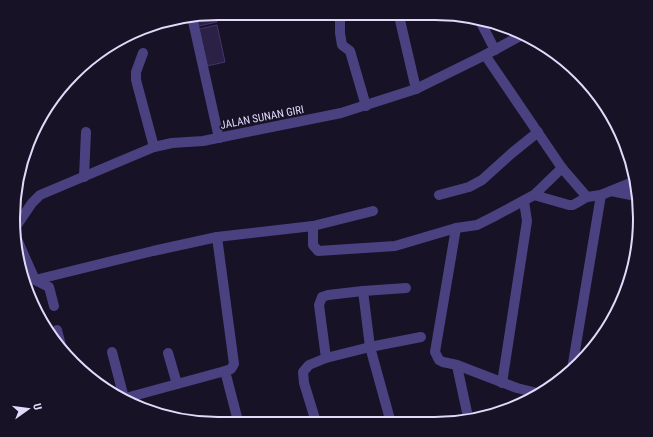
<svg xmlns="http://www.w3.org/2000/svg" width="653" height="437" font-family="'Roboto Condensed',sans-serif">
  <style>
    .building { fill: #2b2045; stroke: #45346f }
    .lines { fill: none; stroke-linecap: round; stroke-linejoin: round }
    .minor { stroke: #4a4280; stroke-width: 10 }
    .tertiary { stroke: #4a4280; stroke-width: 10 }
    .labels { text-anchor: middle; stroke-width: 3; stroke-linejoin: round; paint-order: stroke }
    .street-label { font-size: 11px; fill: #e1dafb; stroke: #171226 }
    .rim { fill: none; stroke: #e1dafb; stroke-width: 2 }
  </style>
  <rect width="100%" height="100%" fill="#171226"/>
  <g class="building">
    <polygon points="215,13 217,22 199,26 197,17"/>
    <polygon points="217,25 225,62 207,66 199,29"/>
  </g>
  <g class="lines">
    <g class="minor">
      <polyline points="340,15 340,33 342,45 350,51 366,106"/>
      <polyline points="399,16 416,89"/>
      <polyline points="192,17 219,138"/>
      <polyline points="479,19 495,50"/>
      <polyline points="143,53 136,72 136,80 154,147"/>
      <polyline points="485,55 562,168 587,197 601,195 633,182"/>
      <polyline points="84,177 86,132"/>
      <polyline points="611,191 636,196"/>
      <polyline points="439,195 469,187 482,180 512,153 538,132"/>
      <polyline points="534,195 569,205 573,205 587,197"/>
      <polyline points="313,226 313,245 318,251 395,246 456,228 477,225 493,217 534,195 562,168"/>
      <polyline points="456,228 435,352 439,360 443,362 457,365 517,388 537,393"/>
      <polyline points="16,237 35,280 49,287 54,306"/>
      <polyline points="217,237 313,226 373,211"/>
      <polyline points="35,280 153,251 217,237 234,364 231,369 225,371 122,399"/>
      <polyline points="363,291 370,347 391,423"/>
      <polyline points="57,330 62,349"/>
      <polyline points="112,352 124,398"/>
      <polyline points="168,353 177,384"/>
      <polyline points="326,358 319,305 322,297 328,295 363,291 406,288"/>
      <polyline points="457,366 468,417"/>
      <polyline points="572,369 601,195"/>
      <polyline points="225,371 238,421"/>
      <polyline points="502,383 527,221 524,201"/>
      <polyline points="316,422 304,383 303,372 309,365 326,358 370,347 421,337"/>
    </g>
    <polyline class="tertiary" points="15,228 32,203 40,195 154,147 172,143 203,141 341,113 416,89 485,55 524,34"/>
  </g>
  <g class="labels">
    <g class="street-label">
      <text transform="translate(262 117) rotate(-11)" y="4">JALAN SUNAN GIRI</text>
    </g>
  </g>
  <path d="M0 0H653V437H0ZM218 20H435A198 198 0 0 1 633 218V219A198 198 0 0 1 435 417H218A198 198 0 0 1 20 219V218A198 198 0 0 1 218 20Z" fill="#171226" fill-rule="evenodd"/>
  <path class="rim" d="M218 20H435A198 198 0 0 1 633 218V219A198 198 0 0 1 435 417H218A198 198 0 0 1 20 219V218A198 198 0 0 1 218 20Z"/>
  <g transform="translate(28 409) rotate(76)" stroke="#171226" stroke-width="3" paint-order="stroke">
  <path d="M0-3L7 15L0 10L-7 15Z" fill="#e1dafb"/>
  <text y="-6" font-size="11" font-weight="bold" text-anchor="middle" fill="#e1dafb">U</text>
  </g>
</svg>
